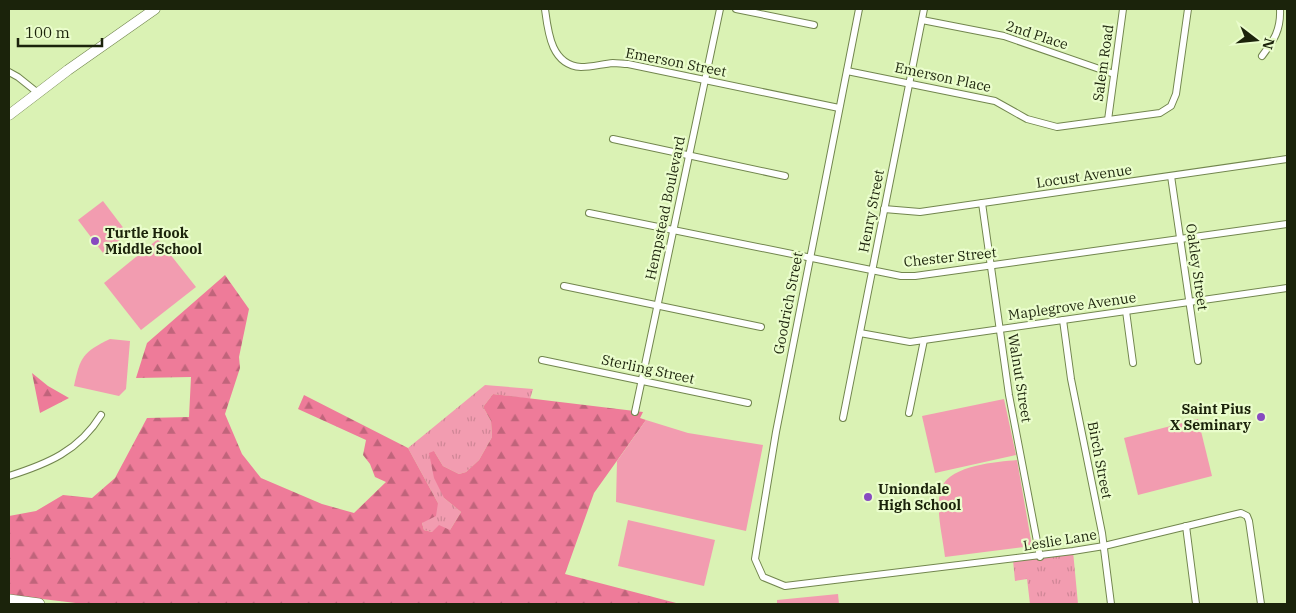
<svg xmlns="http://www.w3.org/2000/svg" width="1296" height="613" font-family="'IBM Plex Serif',serif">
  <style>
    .grass { fill: url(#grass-tufts) }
    .forest { fill: url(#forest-firs) }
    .pitch { fill: #f29cb0 }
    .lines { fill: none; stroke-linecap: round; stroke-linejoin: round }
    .street-casing { stroke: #72864e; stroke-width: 8 }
    .primary-casing { stroke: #72864e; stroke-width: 11 }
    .highway-casing { stroke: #72864e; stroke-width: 12 }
    .street { stroke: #fff; stroke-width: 6 }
    .primary { stroke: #fff; stroke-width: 10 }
    .highway { stroke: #fff; stroke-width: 11 }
    .poi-dot { fill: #874ac0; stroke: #eafdcc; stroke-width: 2 }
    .labels { text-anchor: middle; stroke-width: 4.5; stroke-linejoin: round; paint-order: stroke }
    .street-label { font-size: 14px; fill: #1b230b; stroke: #eafdcc }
    .poi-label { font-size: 14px; font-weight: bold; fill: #1b230b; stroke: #eafdcc; text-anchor: start }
  </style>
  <defs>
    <pattern id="grass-tufts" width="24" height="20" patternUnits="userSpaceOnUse" patternTransform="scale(1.25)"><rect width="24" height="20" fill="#f29cb0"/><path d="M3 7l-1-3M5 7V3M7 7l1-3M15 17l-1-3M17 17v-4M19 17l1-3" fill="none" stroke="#cf8696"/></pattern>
    <pattern id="forest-firs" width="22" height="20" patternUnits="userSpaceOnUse" patternTransform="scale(1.25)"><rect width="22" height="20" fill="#ee7b99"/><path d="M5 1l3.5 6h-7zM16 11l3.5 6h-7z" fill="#c0647b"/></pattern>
  </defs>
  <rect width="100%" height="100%" fill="#daf2b4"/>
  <g class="grass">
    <polygon points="485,385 533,389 530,399 493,394 483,407 491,421 492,437 479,460 466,472 459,474 443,466 434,451 444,498 461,512 450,530 432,532 424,530 422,523 438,503 408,448"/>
    <polygon points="1073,551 1078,604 1030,604 1027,579 1015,581 1013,560"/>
  </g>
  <g class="forest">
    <polygon points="225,275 249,309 239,357 240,368 225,414 242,454 261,478 322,504 354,513 386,482 375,477 370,464 363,455 366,440 298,409 304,395 408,448 438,503 436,516 422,523 424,530 432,532 439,525 450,530 461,512 444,498 434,478 429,453 434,451 443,466 459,474 466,472 479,460 492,437 491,421 483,407 493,394 643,412 640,418 646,420 594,493 565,574 680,604 84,604 9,595 9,516 36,511 63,495 92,498 115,478 147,418 189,417 191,377 136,378 147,343"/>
    <polygon points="32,373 48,386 69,398 40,413"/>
  </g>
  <g class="pitch">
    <polygon points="103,201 128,234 103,253 78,220"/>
    <polygon points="158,239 196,287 141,330 104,283"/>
    <path d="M110,339L130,341L126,389L119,396L74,386C80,357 83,352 110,339Z"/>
    <polygon points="1004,399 1016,455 935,473 922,416"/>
    <polygon points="1198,419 1212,476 1138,495 1124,438"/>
    <polygon points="646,420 688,433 763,445 746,531 616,502 617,461"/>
    <path d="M1017,460L1032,546L945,557C943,537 934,506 942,487C951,465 997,462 1017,460Z"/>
    <polygon points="628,520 715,540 704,586 618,566"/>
    <polygon points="838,594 839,604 777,604 777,600"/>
  </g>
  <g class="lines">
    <g class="street-casing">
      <g id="street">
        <path d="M545,9C548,32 551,65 581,67C592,67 602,64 613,63C618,63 623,64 628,64L839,108"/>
        <polyline points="736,9 814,25"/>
        <polyline points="859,9 776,432 755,559 763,577 785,586 1073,551 1104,546 1241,513 1247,516 1249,521 1261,604"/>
        <polyline points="922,20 1004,36 1114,74"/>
        <path d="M1262,56C1274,40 1281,30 1280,9"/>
        <polyline points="847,71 995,101 1027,119 1057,127 1160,113 1171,106 1176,94 1188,9"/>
        <polyline points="9,72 18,77 38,93"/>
        <polyline points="1108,120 1123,9"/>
        <polyline points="613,139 785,176"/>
        <polyline points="1171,176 1198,361"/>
        <polyline points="982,203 1009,395 1040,557"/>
        <polyline points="884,209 920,212 1287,159"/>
        <polyline points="589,213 901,276 915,276 1287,224"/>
        <polyline points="564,286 761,327"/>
        <polyline points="1126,311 1133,363"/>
        <polyline points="1063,320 1071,379 1102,533 1111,604"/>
        <polyline points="860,333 910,342 1287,288"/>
        <polyline points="542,360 748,403"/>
        <polyline points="635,412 720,9"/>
        <polyline points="909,413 924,340"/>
        <polyline points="843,418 924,9"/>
        <path d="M9,476C47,464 79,451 101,415"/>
        <polyline points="1186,526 1196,604"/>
      </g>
    </g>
    <g class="primary-casing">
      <polyline id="primary" points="9,115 68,70 155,9"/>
    </g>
    <g class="highway-casing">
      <polyline id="highway" points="9,600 39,604"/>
    </g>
    <use href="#street" class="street"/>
    <use href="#primary" class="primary"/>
    <use href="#highway" class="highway"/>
  </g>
  <g class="poi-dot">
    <circle cx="95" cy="241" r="5"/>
    <circle cx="1261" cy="417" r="5"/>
    <circle cx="868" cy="497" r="5"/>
  </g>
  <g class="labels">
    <g class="street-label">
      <text transform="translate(1037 35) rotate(18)" y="5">2nd Place</text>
      <text transform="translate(676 62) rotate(11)" y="5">Emerson Street</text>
      <text transform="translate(1103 63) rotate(-82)" y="5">Salem Road</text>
      <text transform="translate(943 77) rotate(12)" y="5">Emerson Place</text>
      <text transform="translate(1084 176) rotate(-8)" y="5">Locust Avenue</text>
      <text transform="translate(665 208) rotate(-78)" y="5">Hempstead Boulevard</text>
      <text transform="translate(871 211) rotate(-79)" y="5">Henry Street</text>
      <text transform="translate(950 257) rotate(-6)" y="5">Chester Street</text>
      <text transform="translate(1197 267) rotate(82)" y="5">Oakley Street</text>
      <text transform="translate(788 303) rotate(-79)" y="5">Goodrich Street</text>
      <text transform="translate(1072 306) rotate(-8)" y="5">Maplegrove Avenue</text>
      <text transform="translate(648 369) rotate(12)" y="5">Sterling Street</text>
      <text transform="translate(1020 378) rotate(81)" y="5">Walnut Street</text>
      <text transform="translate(1100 460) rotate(79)" y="5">Birch Street</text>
      <text transform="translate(1060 540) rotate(-9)" y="5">Leslie Lane</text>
    </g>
    <g class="poi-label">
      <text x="105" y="238">Turtle Hook<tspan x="105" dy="16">Middle School</tspan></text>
      <text x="1251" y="414" text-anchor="end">Saint Pius<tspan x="1251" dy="16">X Seminary</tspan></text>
      <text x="878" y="494">Uniondale<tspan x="878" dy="16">High School</tspan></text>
    </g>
  </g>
  <rect width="1296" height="613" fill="none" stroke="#1b230b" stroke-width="20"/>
  <g transform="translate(1256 40) rotate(106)" stroke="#eafdcc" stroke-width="4" paint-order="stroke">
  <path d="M0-4L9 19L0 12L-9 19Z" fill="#1b230b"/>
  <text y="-8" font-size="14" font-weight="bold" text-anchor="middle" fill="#1b230b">N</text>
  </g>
  <path d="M18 38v8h84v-8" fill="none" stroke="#1b230b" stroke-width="2.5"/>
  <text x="25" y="38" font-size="15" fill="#1b230b" stroke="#eafdcc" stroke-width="4" paint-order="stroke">100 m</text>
</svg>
